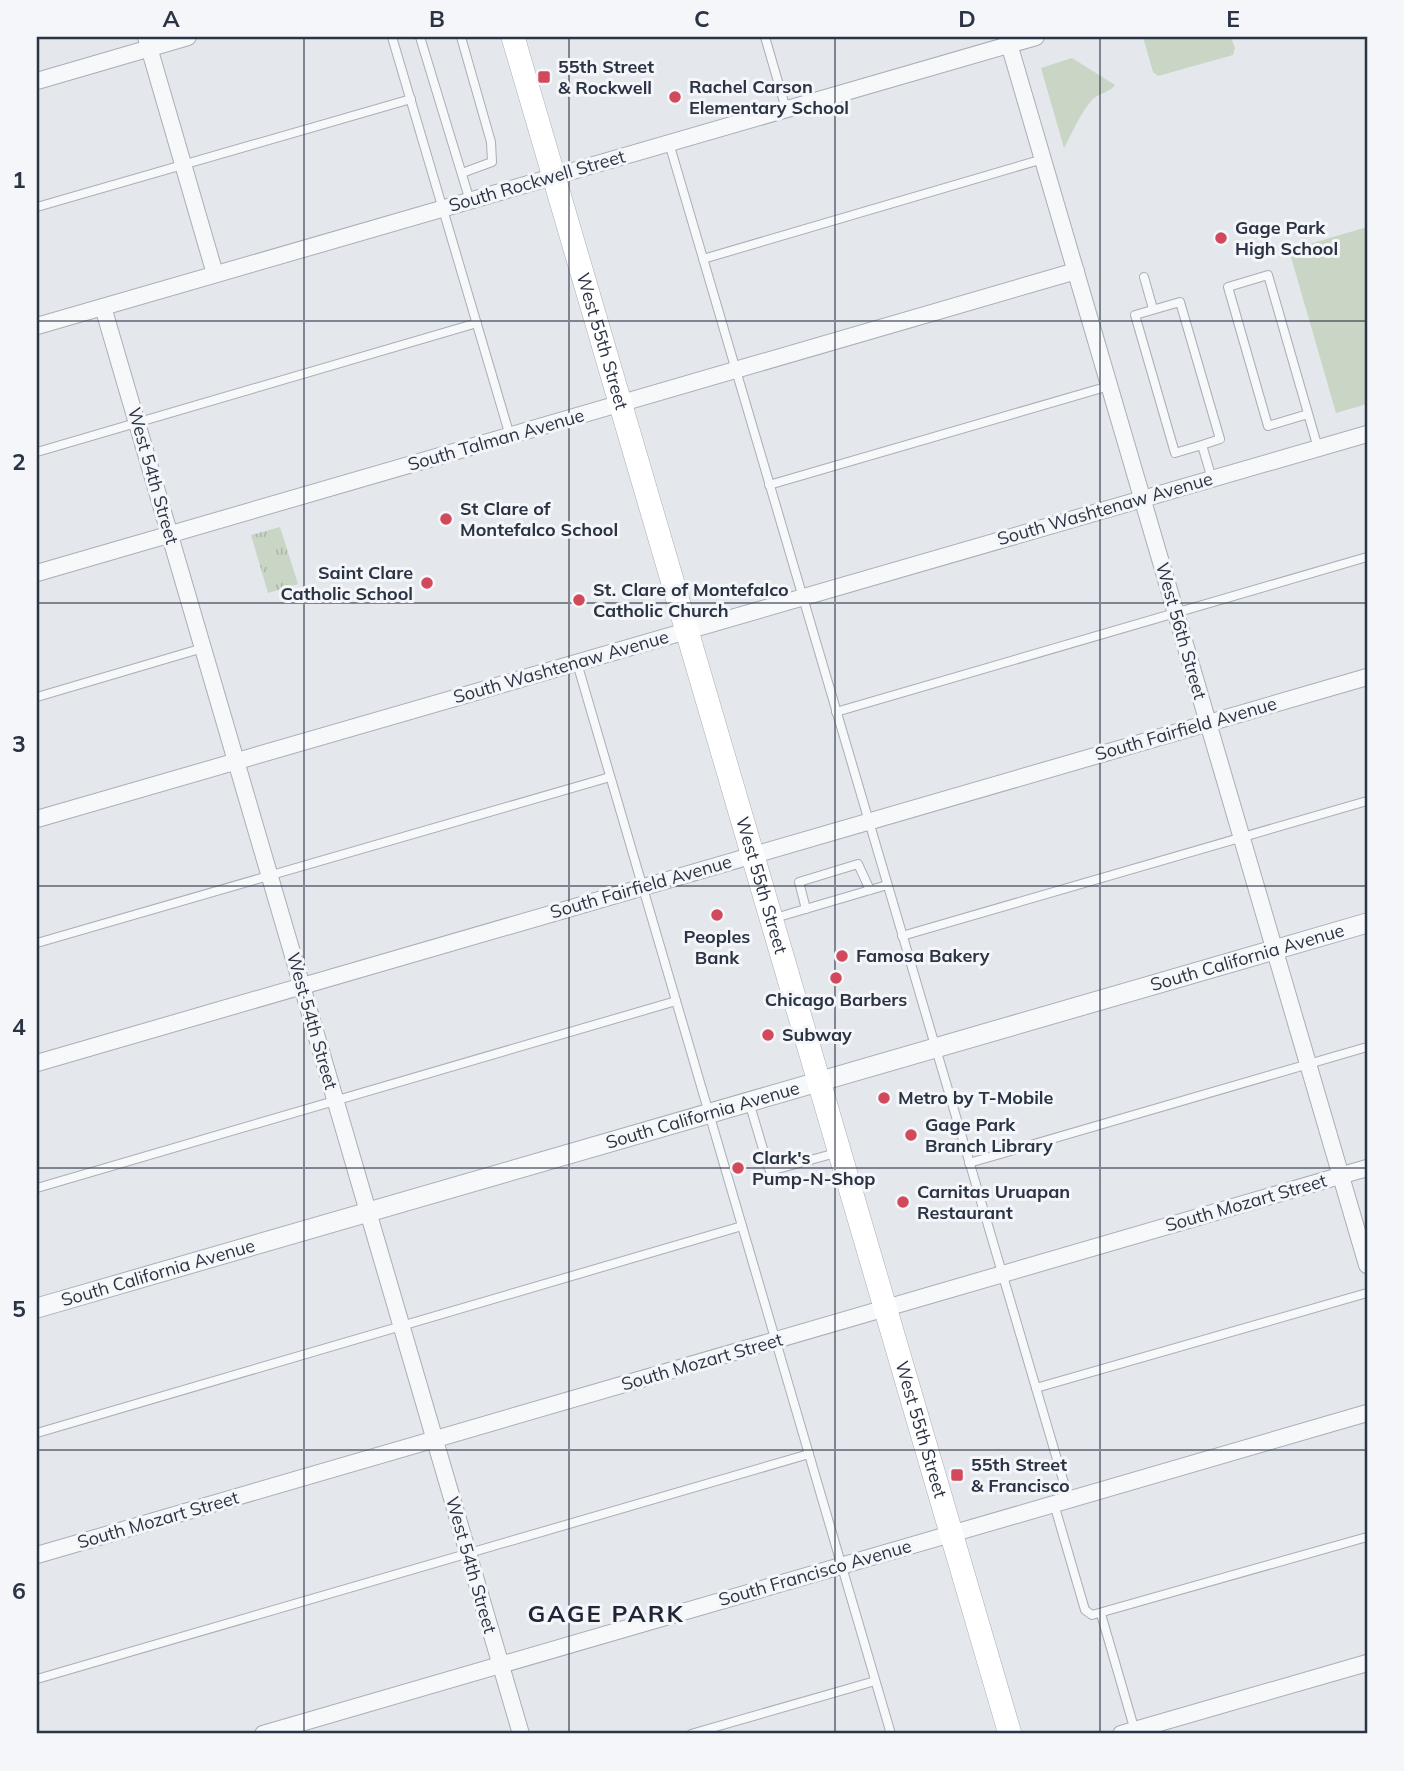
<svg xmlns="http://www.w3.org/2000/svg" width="1404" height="1771" font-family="Mulish,sans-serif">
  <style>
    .green { fill: #c9d6c5 }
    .park { fill: url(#park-tufts) }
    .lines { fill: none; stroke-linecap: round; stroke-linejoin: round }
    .service-casing { stroke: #a9aeb7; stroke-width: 10 }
    .minor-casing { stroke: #a9aeb7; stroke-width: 18 }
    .tertiary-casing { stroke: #a9aeb7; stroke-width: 21 }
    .secondary-casing { stroke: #a9aeb7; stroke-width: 24 }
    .service { stroke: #f7f8fa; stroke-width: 8 }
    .minor { stroke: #f7f8fa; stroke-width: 16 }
    .tertiary { stroke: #f7f8fa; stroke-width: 19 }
    .secondary { stroke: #fff; stroke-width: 23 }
    .grid { fill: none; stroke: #2b3445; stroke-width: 2; stroke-opacity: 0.55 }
    .poi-dot { fill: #d1495b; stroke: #f4f6f9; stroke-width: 2.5 }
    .labels { text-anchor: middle; stroke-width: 6; stroke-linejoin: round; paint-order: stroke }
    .poi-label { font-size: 18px; font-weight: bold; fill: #2b3445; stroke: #f4f6f9; text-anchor: start }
    .street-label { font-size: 18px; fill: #2b3445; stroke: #f4f6f9 }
    .district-label { font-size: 24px; font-weight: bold; letter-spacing: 2px; fill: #1d2536; stroke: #f4f6f9 }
    .neatline { fill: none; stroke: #2b3445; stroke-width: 2.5 }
    .grid-label { font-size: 23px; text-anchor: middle; font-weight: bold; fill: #2b3445 }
  </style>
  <defs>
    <pattern id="park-tufts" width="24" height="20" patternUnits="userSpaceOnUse" patternTransform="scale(1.75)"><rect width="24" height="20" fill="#c9d6c5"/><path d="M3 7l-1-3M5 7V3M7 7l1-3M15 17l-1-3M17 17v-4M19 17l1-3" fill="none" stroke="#adb8ab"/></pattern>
  </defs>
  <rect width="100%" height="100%" fill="#e4e7ec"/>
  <g class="green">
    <polygon points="1143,37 1231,37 1235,48 1233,55 1158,76 1153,72"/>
    <path d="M1072,58L1115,85C1109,93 1098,93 1091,101C1080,114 1072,133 1064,148L1041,68Z"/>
    <polygon points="1367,227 1367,404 1336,413 1289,250"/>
  </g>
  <polygon class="park" points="280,527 298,584 268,593 251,535"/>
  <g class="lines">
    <g class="service-casing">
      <g id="service">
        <polyline points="392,37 510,436"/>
        <polyline points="420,37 470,201"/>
        <polyline points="461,37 491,142 492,162 462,173"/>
        <polyline points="765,37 786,109"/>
        <polyline points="669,143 1069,1500"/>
        <polyline points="37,207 411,99"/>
        <polyline points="703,259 1043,159"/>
        <polyline points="1144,277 1153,309"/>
        <polyline points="1308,414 1268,426 1228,287 1268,275 1318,448"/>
        <polyline points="1202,445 1175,453 1135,315 1180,302 1220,439 1202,445 1212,479"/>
        <polyline points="37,452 477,323"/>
        <polyline points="769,485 1109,386"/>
        <polyline points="577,663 891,1734"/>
        <polyline points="37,697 203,648"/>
        <polyline points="836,712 1367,557"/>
        <polyline points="806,909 799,882 858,864 870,890"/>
        <polyline points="775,918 887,885"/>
        <polyline points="902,936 1367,801"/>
        <polyline points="37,943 610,777"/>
        <polyline points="749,1102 763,1149"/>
        <polyline points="969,1163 1367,1047"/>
        <polyline points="768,1166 770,1171 836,1153"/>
        <polyline points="37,1188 676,1001"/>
        <polyline points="1036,1388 1367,1293"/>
        <polyline points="37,1433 742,1226"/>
        <polyline points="1054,1504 1085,1610 1092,1615 1367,1537"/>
        <polyline points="1101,1614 1135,1731"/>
        <polyline points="37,1679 809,1454"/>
        <polyline points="691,1734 875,1681"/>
      </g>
    </g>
    <g class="minor-casing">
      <g id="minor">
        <polyline points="146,37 215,274"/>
        <polyline points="1007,37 1367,1265"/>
        <polyline points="37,81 188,37"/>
        <polyline points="103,307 521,1734"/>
        <polyline points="37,326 1036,37"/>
        <polyline points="37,573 1076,271"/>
        <polyline points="37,819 1367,434"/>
        <polyline points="37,1063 1367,677"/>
        <polyline points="37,1555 1367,1168"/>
        <polyline points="263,1734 1367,1413"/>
        <polyline points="1121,1734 1367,1663"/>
      </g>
    </g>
    <g class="tertiary-casing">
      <g id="tertiary">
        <path id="s1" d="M37,1308L1367,923"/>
      </g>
    </g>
    <g class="secondary-casing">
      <g id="secondary">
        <path id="s2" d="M513,37L1010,1734"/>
      </g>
    </g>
    <use href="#service" class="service"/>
    <use href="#minor" class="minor"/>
    <use href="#tertiary" class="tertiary"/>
    <use href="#secondary" class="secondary"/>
  </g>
  <path class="grid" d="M304,37V1734M569,37V1734M835,37V1734M1100,37V1734M37,321H1367M37,603H1367M37,886H1367M37,1168H1367M37,1450H1367"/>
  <g class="poi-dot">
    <rect x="537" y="70" width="14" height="14" rx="3.5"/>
    <circle cx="675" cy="97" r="7"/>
    <circle cx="1221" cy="238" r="7"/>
    <circle cx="446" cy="519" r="7"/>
    <circle cx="427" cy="583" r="7"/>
    <circle cx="579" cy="600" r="7"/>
    <circle cx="717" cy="915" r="7"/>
    <circle cx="842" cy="956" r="7"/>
    <circle cx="836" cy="978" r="7"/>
    <circle cx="768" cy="1035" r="7"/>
    <circle cx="884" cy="1098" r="7"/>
    <circle cx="911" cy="1135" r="7"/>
    <circle cx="738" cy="1168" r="7"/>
    <circle cx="903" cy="1202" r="7"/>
    <rect x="950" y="1468" width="14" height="14" rx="3.5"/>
  </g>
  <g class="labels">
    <g class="poi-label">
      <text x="558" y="73">55th Street<tspan x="558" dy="21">&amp; Rockwell</tspan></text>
      <text x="689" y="93">Rachel Carson<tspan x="689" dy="21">Elementary School</tspan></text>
      <text x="1235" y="234">Gage Park<tspan x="1235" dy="21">High School</tspan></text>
      <text x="460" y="515">St Clare of<tspan x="460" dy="21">Montefalco School</tspan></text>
      <text x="413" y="579" text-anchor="end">Saint Clare<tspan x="413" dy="21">Catholic School</tspan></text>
      <text x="593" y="596">St. Clare of Montefalco<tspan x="593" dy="21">Catholic Church</tspan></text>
      <text x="717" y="943" text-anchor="middle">Peoples<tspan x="717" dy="21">Bank</tspan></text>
      <text x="856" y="962">Famosa Bakery</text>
      <text x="836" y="1006" text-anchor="middle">Chicago Barbers</text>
      <text x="782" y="1041">Subway</text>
      <text x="898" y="1104">Metro by T-Mobile</text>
      <text x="925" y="1131">Gage Park<tspan x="925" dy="21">Branch Library</tspan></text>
      <text x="752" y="1164">Clark's<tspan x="752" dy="21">Pump-N-Shop</tspan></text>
      <text x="917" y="1198">Carnitas Uruapan<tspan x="917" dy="21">Restaurant</tspan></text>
      <text x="971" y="1471">55th Street<tspan x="971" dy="21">&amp; Francisco</tspan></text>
    </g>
    <g class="street-label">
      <text transform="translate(537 181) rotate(-16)" y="6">South Rockwell Street</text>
      <text dy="6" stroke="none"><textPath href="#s2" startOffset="317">West 55th Street</textPath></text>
      <text transform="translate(496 440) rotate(-16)" y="6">South Talman Avenue</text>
      <text transform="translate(153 476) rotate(74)" y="6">West 54th Street</text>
      <text transform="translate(1105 509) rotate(-16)" y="6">South Washtenaw Avenue</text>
      <text transform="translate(1181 631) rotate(74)" y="6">West 56th Street</text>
      <text transform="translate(561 667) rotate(-16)" y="6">South Washtenaw Avenue</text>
      <text transform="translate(1186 729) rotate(-16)" y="6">South Fairfield Avenue</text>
      <text dy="6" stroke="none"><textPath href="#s2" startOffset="884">West 55th Street</textPath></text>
      <text transform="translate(641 887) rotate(-16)" y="6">South Fairfield Avenue</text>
      <text dy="6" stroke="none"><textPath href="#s1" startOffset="1260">South California Avenue</textPath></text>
      <text transform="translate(312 1021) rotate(74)" y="6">West 54th Street</text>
      <text dy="6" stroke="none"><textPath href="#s1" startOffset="693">South California Avenue</textPath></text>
      <text transform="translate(1246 1203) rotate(-16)" y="6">South Mozart Street</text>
      <text dy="6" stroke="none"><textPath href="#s1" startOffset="126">South California Avenue</textPath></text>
      <text transform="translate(702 1362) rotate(-16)" y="6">South Mozart Street</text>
      <text dy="6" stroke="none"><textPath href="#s2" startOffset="1451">West 55th Street</textPath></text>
      <text transform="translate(158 1520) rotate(-16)" y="6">South Mozart Street</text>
      <text transform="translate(471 1565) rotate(74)" y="6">West 54th Street</text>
      <text transform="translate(815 1573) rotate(-16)" y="6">South Francisco Avenue</text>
    </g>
    <g class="district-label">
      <text x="606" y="1622">GAGE PARK</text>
    </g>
  </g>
  <rect width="1404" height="1771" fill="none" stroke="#f4f6f9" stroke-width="77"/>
  <rect x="38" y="38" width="1328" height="1694" class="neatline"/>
  <g class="grid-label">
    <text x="171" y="27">A</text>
    <text x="437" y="27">B</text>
    <text x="702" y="27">C</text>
    <text x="967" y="27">D</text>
    <text x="1233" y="27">E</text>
    <text x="19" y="188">1</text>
    <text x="19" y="470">2</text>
    <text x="19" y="752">3</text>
    <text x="19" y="1035">4</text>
    <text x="19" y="1317">5</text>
    <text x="19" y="1599">6</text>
  </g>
</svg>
